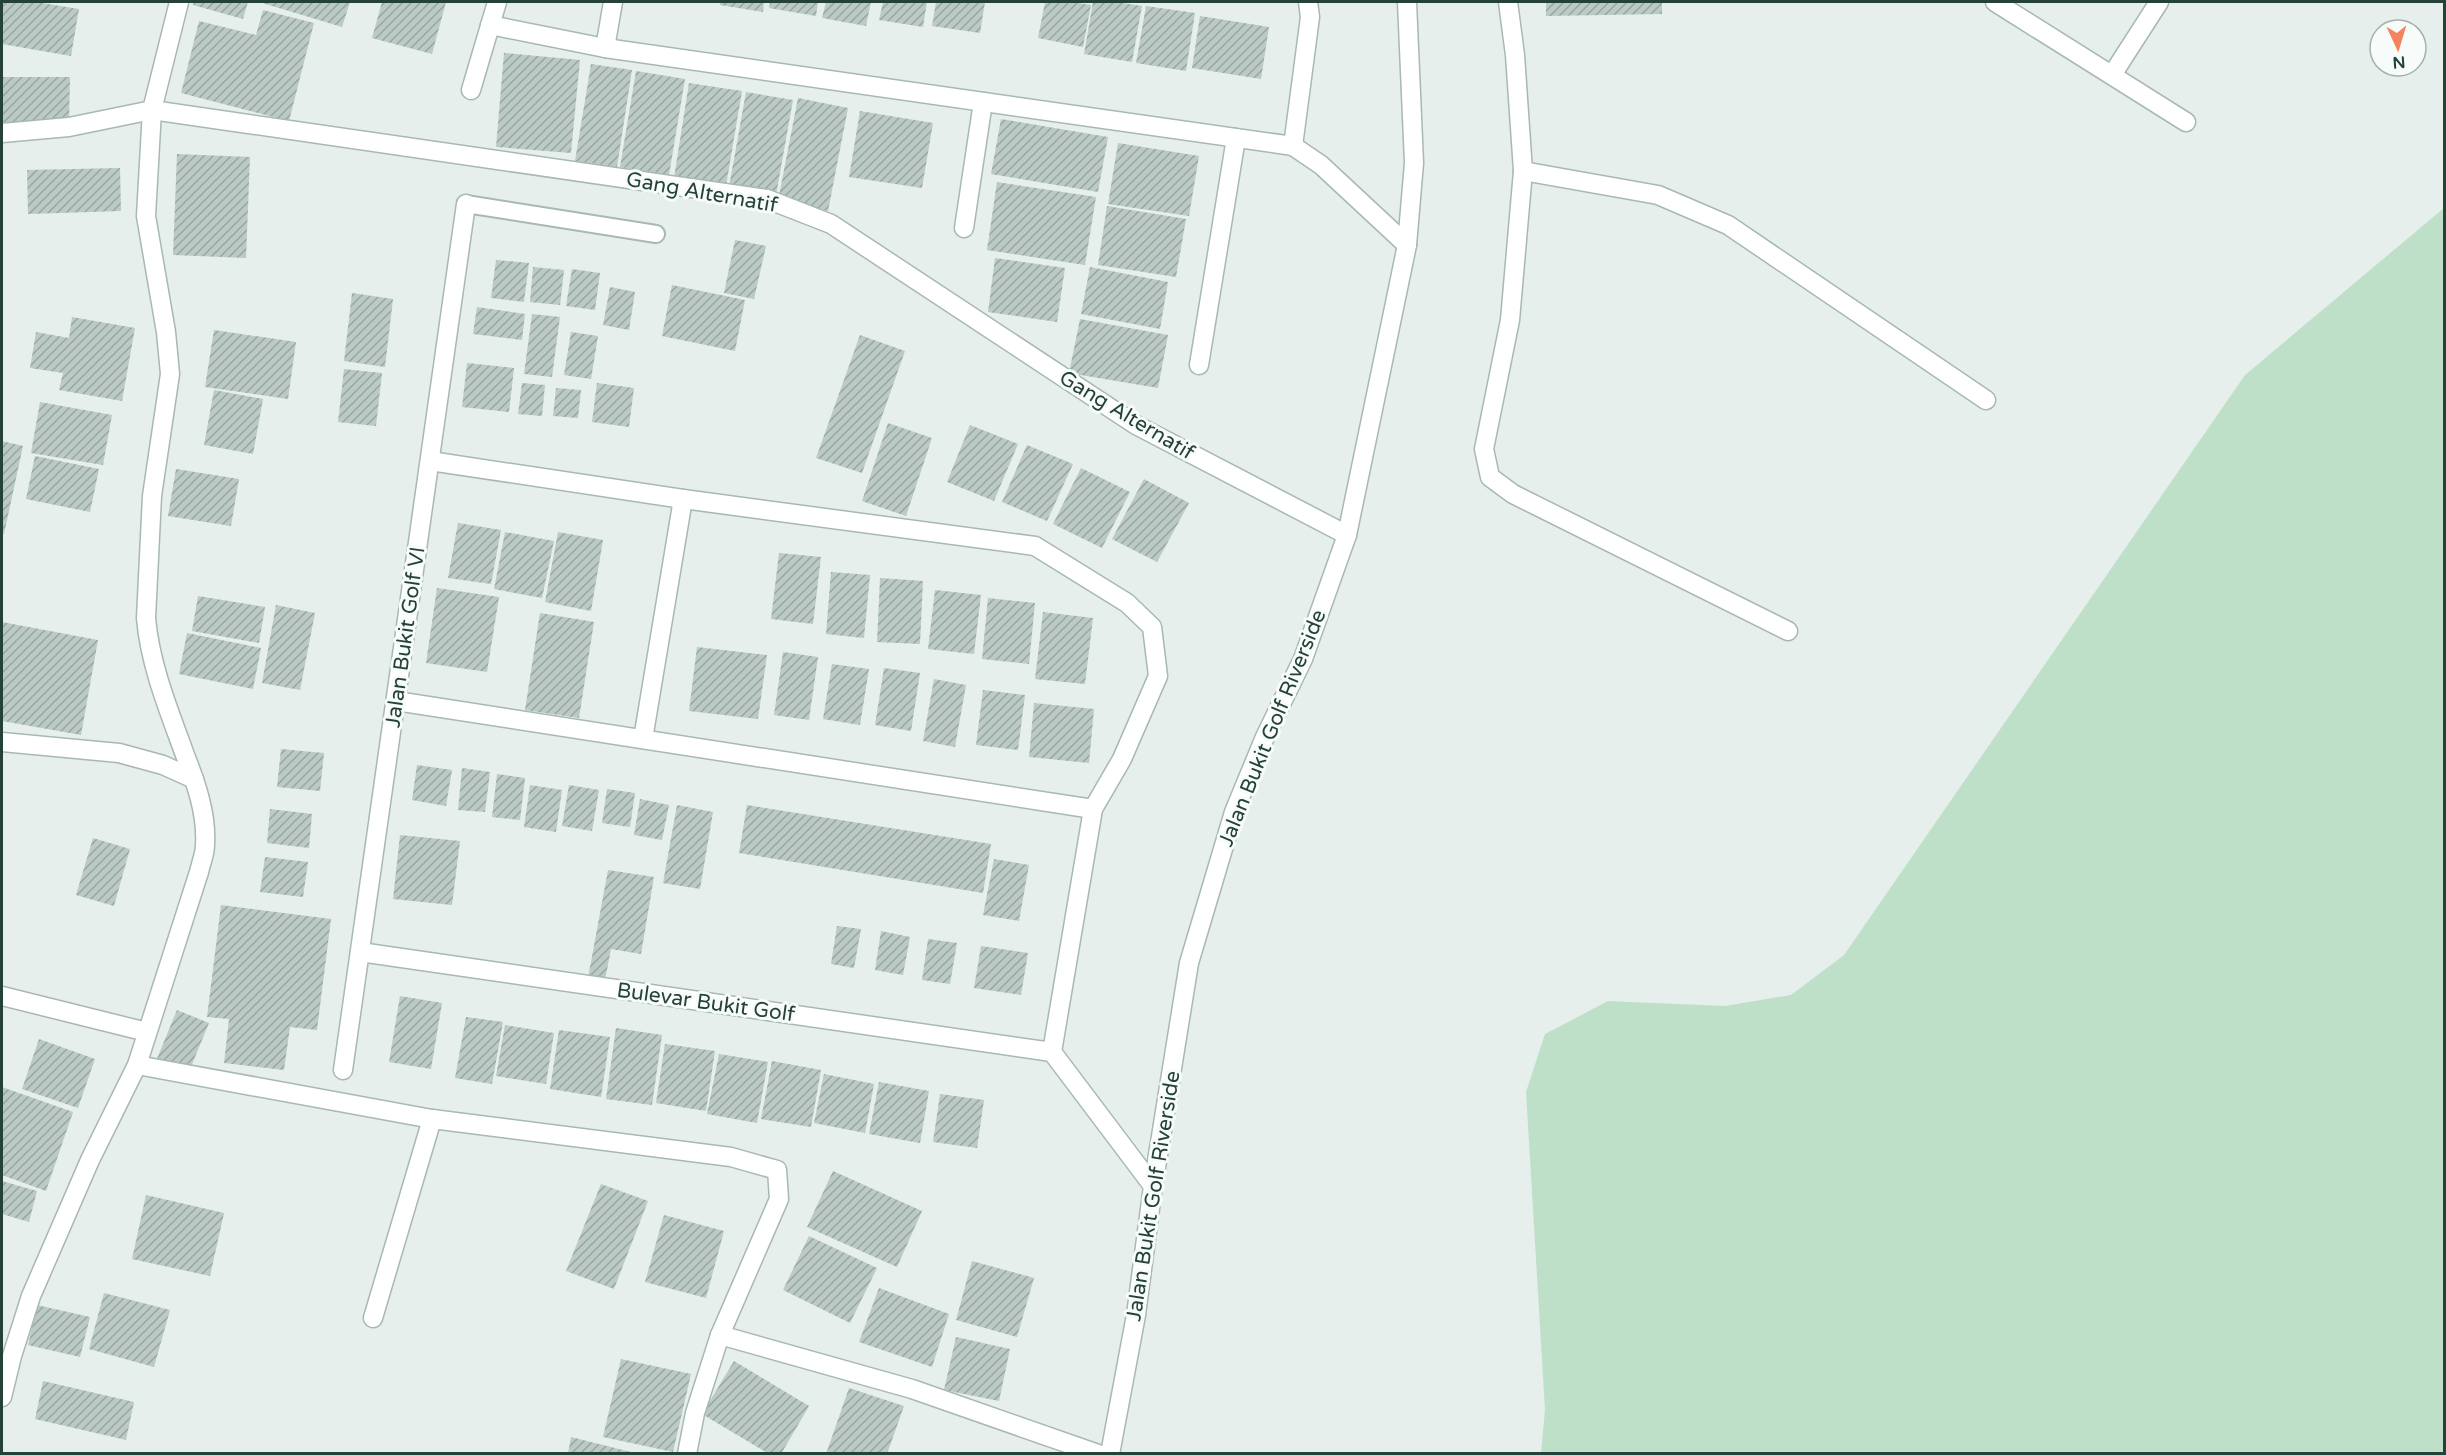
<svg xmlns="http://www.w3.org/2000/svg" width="2446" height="1455" font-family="'Varela Round',sans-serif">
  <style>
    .green { fill: #bfe0c8 }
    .building { fill: url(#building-hatch) }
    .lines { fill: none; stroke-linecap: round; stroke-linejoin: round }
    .lane-casing { stroke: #a8b8b2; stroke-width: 20 }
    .street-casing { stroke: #a8b8b2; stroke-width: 21 }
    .lane { stroke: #fff; stroke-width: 16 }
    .street { stroke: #fff; stroke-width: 18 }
    .labels { text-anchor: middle; stroke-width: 6; stroke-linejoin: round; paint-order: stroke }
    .street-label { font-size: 21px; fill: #24423a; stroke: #f7fbf9 }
  </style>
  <defs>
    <pattern id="building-hatch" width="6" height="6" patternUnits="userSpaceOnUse" patternTransform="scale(1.5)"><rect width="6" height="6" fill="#bbcac4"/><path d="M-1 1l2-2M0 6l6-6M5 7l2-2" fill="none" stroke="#98a6a0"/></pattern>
  </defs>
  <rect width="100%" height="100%" fill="#e6efeb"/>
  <polygon class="green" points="2444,208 2444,1453 1541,1453 1545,1410 1526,1092 1545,1034 1608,1001 1725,1006 1791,995 1844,955 2245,375"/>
  <g class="building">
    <polygon points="2,2 36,2 79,9 71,56 2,44"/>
    <polygon points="194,2 248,2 243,19 193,5"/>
    <polygon points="259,2 350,2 342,27"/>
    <polygon points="382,2 446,2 432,54 372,38"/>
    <polygon points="720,2 764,2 763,12 720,5"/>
    <polygon points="770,2 818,2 816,16 769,8"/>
    <polygon points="826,2 871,2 866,26 822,18"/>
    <polygon points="883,2 927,2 923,27 879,20"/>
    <polygon points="936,2 985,2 980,33 932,26"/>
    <polygon points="1045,2 1072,2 1091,5 1083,47 1038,38"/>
    <polygon points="1093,2 1116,2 1142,6 1132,62 1084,54"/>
    <polygon points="1546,2 1662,2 1662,14 1546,16"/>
    <polygon points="1146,6 1195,13 1186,71 1136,63"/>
    <polygon points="263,10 314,23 289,121 181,93 199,21 256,35"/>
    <polygon points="1200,16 1269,27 1261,79 1192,68"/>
    <polygon points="504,53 580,60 571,153 496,147"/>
    <polygon points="591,64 632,70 617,167 575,161"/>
    <polygon points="636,71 685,79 669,175 620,167"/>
    <polygon points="2,77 70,77 69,122 2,122"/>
    <polygon points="689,83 742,91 726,186 674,178"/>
    <polygon points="746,92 793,100 776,195 729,187"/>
    <polygon points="798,98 848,108 828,211 778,201"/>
    <polygon points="860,111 933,123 922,188 849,177"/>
    <polygon points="1001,119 1108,137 1098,192 991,174"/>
    <polygon points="1118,143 1199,156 1189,216 1108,204"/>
    <polygon points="177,154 250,157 246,258 173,255"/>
    <polygon points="120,168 121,211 28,214 27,170"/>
    <polygon points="997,182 1096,197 1085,265 987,250"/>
    <polygon points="1107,206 1186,219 1176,277 1098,265"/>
    <polygon points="735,240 766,246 754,299 724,293"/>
    <polygon points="995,258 1065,268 1057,322 988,312"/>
    <polygon points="496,260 529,263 524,302 491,298"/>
    <polygon points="533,267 564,270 560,305 530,302"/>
    <polygon points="1090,267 1168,282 1160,329 1081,314"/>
    <polygon points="572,269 600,273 595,310 566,306"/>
    <polygon points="672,285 745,300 735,351 662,336"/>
    <polygon points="610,287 635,292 629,330 603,325"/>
    <polygon points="352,293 393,299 385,367 344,361"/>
    <polygon points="477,307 525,314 522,340 473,334"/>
    <polygon points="532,314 560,317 552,377 524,374"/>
    <polygon points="72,317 135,328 122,401 59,390 63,373 30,368 36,332 69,338"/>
    <polygon points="1080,319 1168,335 1158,388 1069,373"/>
    <polygon points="214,330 296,342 288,399 205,387"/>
    <polygon points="571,332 598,336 591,379 564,375"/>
    <polygon points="860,335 905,351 862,473 816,458"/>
    <polygon points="467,363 514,368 509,412 462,407"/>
    <polygon points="344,369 382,373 376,426 338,422"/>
    <polygon points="522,383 545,385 542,416 518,414"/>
    <polygon points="597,383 634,388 629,427 592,422"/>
    <polygon points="556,388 581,390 578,418 553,416"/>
    <polygon points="214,390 263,399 253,454 204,445"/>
    <polygon points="40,402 112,415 103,465 31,453"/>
    <polygon points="888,423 932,438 906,516 862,501"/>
    <polygon points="970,425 1018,444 994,501 947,482"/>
    <polygon points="2,441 23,446 4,534 2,533"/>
    <polygon points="1027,445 1073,464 1047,521 1002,502"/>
    <polygon points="35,456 99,469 90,512 26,499"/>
    <polygon points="1081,468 1130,492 1102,548 1053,524"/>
    <polygon points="176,469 239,479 231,526 168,516"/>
    <polygon points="1144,479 1189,503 1157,562 1112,539"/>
    <polygon points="458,523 501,530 491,584 448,578"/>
    <polygon points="505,532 554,541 542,598 494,589"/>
    <polygon points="558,532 603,540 591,611 545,602"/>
    <polygon points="779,553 821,557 813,624 771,619"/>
    <polygon points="831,572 870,575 864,638 826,634"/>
    <polygon points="880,578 923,581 920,644 877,642"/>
    <polygon points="437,588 499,597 487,672 426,663"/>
    <polygon points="935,590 981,595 974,654 928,649"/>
    <polygon points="198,596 265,607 259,643 192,631"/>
    <polygon points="988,598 1035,603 1029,664 982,659"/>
    <polygon points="276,605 315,613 300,690 262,683"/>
    <polygon points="1043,612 1093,618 1085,684 1035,679"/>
    <polygon points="540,613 594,622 579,718 525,710"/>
    <polygon points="2,622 98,640 81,735 2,721"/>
    <polygon points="187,633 261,648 253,689 179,674"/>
    <polygon points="697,647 767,655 758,719 689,711"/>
    <polygon points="783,652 818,657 809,720 774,715"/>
    <polygon points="832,664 869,669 860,725 823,719"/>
    <polygon points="884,668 920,673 911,731 875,725"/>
    <polygon points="934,679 966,685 955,747 923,741"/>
    <polygon points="983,690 1025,695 1018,750 976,745"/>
    <polygon points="1034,703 1094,709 1089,763 1029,757"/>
    <polygon points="281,749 324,753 320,791 277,787"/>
    <polygon points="417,765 452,770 446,806 412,800"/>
    <polygon points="462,768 490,772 485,812 458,810"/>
    <polygon points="497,774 525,778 520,820 492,817"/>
    <polygon points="530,785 562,790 556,832 524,827"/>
    <polygon points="569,785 599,790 592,831 562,826"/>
    <polygon points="607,789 635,793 630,827 602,823"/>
    <polygon points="640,799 669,805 662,840 634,835"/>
    <polygon points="677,805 713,812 700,889 663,883"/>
    <polygon points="747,805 991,844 983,893 739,853"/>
    <polygon points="270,809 312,814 309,848 267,843"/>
    <polygon points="400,835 460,841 452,905 393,899"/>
    <polygon points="93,838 130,849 114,906 76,895"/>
    <polygon points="265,857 308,862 303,897 260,892"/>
    <polygon points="994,859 1029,865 1019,921 983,915"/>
    <polygon points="608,870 654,877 641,954 611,949 605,980 588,978"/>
    <polygon points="221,905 331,919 317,1030 290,1027 284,1070 224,1063 229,1019 207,1017"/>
    <polygon points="837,926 861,929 854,968 831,964"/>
    <polygon points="881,931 910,937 903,975 875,970"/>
    <polygon points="928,939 957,943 950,984 922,980"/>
    <polygon points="981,946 1028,953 1021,995 974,988"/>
    <polygon points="400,996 442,1003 431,1069 389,1062"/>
    <polygon points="177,1010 209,1023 188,1074 156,1061"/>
    <polygon points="466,1017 503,1022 492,1084 455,1078"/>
    <polygon points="505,1025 554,1033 546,1084 496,1076"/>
    <polygon points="616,1028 662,1035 652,1105 606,1099"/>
    <polygon points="559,1030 610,1037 601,1097 550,1089"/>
    <polygon points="39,1039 95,1059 78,1108 22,1089"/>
    <polygon points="665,1044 715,1051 706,1111 656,1103"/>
    <polygon points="719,1054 768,1062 757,1123 707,1114"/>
    <polygon points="772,1061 821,1070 811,1127 761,1119"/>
    <polygon points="824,1074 874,1084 865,1133 814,1123"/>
    <polygon points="879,1082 929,1091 920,1143 869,1134"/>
    <polygon points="2,1087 73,1112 46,1191 2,1175"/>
    <polygon points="940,1094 984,1100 977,1148 933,1142"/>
    <polygon points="833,1171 922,1211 897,1267 807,1227"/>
    <polygon points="2,1181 37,1191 29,1222 2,1214"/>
    <polygon points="601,1184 648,1201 614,1289 566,1271"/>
    <polygon points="146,1195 224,1213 210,1276 132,1259"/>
    <polygon points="664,1215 724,1231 706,1298 645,1282"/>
    <polygon points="809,1236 877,1268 850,1323 783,1290"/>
    <polygon points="972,1261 1034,1278 1017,1337 956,1320"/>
    <polygon points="879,1288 949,1314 932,1367 859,1342"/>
    <polygon points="104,1293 170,1310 154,1367 89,1349"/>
    <polygon points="37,1305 90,1317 80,1357 28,1345"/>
    <polygon points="956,1337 1010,1349 999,1401 944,1390"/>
    <polygon points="621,1359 691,1374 673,1452 603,1437"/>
    <polygon points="734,1361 809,1406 781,1454 769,1454 702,1414"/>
    <polygon points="43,1381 134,1402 126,1440 35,1419"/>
    <polygon points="849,1388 904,1406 887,1454 826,1454"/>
    <polygon points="571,1437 635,1453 635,1454 568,1454"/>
  </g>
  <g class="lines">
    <g class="lane-casing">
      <polyline id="lane" points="466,204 656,234"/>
    </g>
    <g class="street-casing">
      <g id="street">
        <polyline points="1308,2 1310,17 1293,146 1321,165 1407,245"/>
        <polyline points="1508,2 1515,55 1523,171 1510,320 1484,449 1490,477 1513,494 1788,631"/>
        <polyline points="1995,2 2186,122"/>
        <polyline points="490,25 605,48 1293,146"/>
        <polyline points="605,48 613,2"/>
        <polyline points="2112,75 2159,2"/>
        <polyline points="471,90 497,2"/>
        <polyline points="2,133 69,127 152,110 179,2"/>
        <polyline points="1523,171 1658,195 1728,225 1986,400"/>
        <polyline points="964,228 983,102"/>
        <polyline points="1199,365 1236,138"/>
        <polyline points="430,461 683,499 1035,546 1127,603 1152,627 1158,676 1122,759 1093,809 1052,1052 1153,1186"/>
        <polyline points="396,701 1093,809"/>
        <polyline points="643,739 683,499"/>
        <polyline points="2,742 119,753 163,765 194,779"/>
        <polyline points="360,952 1052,1052"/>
        <polyline points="2,996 147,1032"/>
        <polyline points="137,1065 432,1119 731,1157 777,1170 779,1199 720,1335 695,1413 687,1454"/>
        <polyline points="343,1070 466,204"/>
        <polyline points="373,1318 432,1119"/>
        <polyline points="720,1335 912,1389 1098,1454"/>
        <path d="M2,1397L12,1356L31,1296L90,1160L137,1065L199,872C201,863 205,854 205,845C207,814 196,783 185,755C169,711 150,665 146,618L152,496L170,374L166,332L146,216L152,110L767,199L831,224L1136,425L1347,535"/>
        <polyline points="1110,1454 1136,1315 1153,1186 1189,963 1234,812 1265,737 1303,659 1347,535 1407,245 1414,163 1407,2"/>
      </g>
    </g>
    <use href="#lane" class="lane"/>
    <use href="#street" class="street"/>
  </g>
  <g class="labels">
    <g class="street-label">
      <text transform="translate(702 192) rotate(10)" y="7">Gang Alternatif</text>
      <text transform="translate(1127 415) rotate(31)" y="7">Gang Alternatif</text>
      <text transform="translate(405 637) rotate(-82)" y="7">Jalan Bukit Golf VI</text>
      <text transform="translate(1272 728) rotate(-68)" y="7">Jalan Bukit Golf Riverside</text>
      <text transform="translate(706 1002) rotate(8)" y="7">Bulevar Bukit Golf</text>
      <text transform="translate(1153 1196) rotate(-81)" y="7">Jalan Bukit Golf Riverside</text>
    </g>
  </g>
  <rect width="2446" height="1455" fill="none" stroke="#24423a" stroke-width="6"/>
  <g transform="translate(2398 48) rotate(176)"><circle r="28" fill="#f7fbf9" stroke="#a3b1ad" stroke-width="1.5"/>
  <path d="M0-4.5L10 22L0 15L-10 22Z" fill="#f4845f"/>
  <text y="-9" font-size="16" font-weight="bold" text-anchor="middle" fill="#24423a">N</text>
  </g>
</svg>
